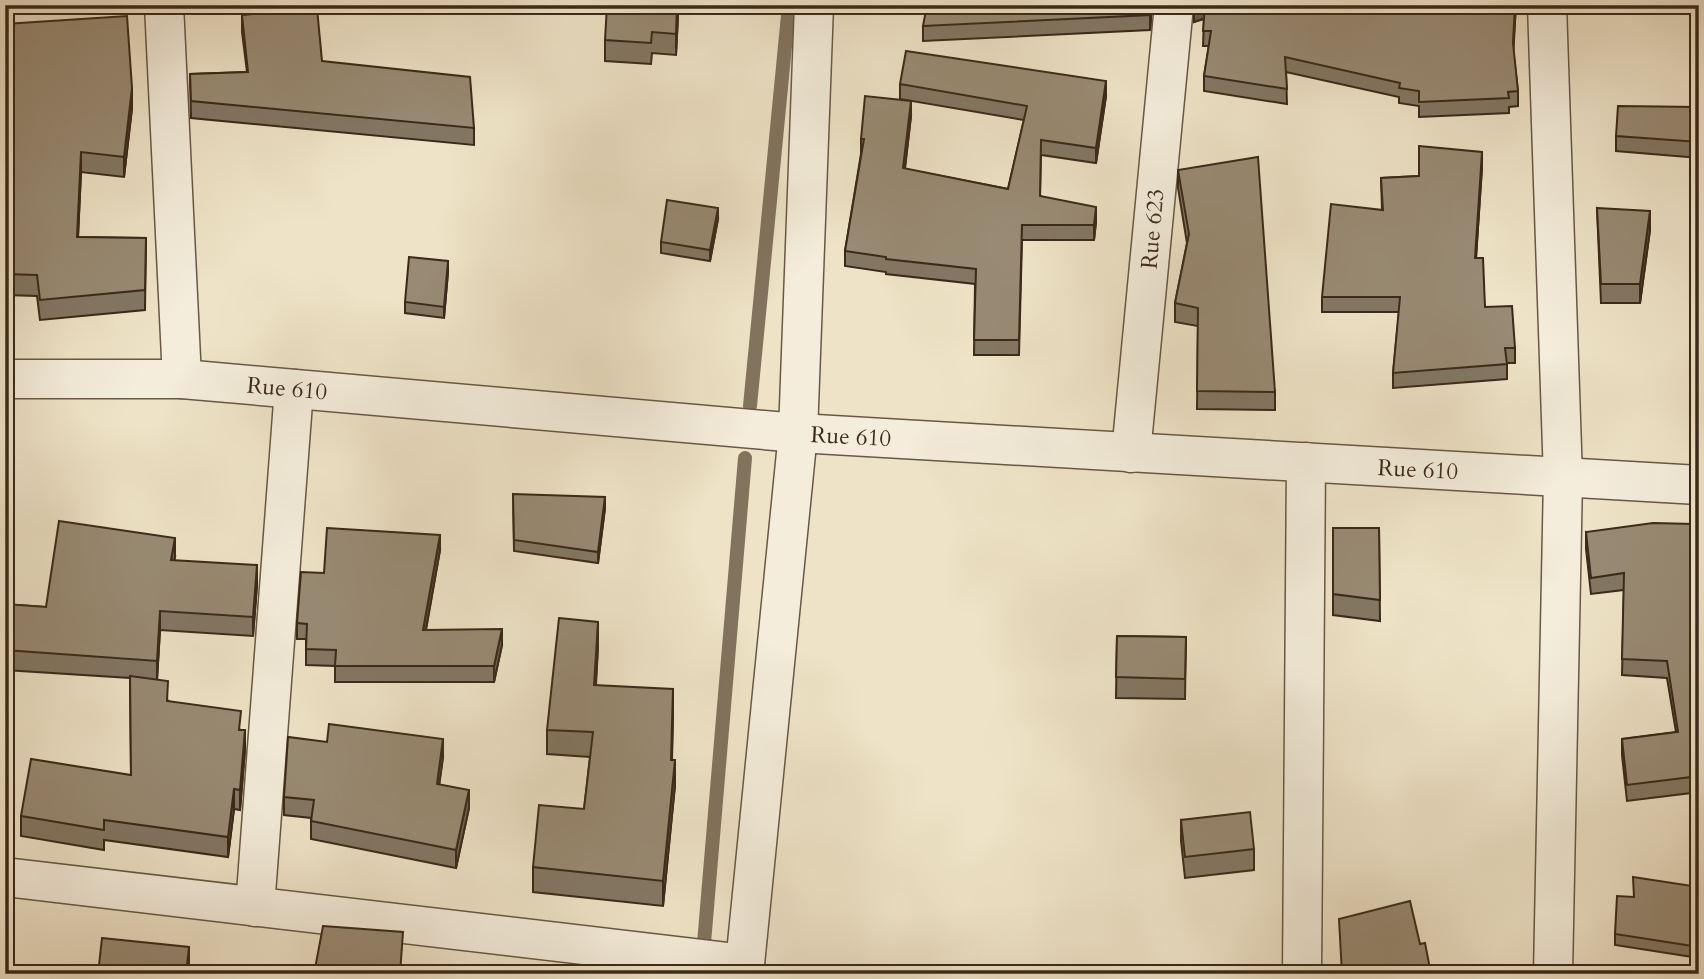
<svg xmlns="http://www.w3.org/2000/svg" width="1704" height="979" font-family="Cardo,serif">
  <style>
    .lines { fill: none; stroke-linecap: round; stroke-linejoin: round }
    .stream { stroke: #82735e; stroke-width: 14 }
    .minor-casing { stroke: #685844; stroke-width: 41 }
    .minor { stroke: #f4eddb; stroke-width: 38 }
    .wall { fill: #837763; stroke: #3b2919; stroke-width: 2 }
    .shaded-wall { fill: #6a6150; stroke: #3b2919; stroke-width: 2 }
    .building { fill: #988a73; stroke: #3b2919; stroke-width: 2 }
    .labels { text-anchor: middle; stroke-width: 6; stroke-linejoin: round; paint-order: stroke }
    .street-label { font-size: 23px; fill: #3b2919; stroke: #f4eddb }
  </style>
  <rect width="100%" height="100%" fill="#eee3c7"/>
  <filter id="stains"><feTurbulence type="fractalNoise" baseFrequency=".00286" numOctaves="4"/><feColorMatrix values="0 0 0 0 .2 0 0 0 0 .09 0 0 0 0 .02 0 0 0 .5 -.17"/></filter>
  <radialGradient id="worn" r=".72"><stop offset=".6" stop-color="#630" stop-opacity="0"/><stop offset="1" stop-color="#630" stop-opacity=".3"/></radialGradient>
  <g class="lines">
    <g class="stream">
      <polyline points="750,406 789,5"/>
      <polyline points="704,943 745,458"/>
    </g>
    <g class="minor-casing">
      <g id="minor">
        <polyline points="164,5 182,379"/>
        <polyline points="1547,5 1563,478 1553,974"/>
        <polyline points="5,379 182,379 798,433 1699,485"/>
        <polyline points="1131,453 1174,5"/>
        <polyline points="5,877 745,964"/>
        <polyline points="255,907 294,389"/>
        <polyline points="744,974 798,433 814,5"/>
        <polyline points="1302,974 1306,462"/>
      </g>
    </g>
    <use href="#minor" class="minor"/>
  </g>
  <g class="wall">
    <polygon points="1152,5 1150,30 923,41 923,26"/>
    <polygon points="1195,5 1516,5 1513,49 1518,91 1518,106 1509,107 1509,113 1419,117 1419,106 1399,103 1399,97 1286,72 1287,104 1204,91 1204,76 1209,46 1203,46 1204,19 1194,22"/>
    <polygon points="242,15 322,61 474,128 474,145 191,118 190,74 247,72 242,32"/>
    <polygon points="678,16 676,55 652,53 651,64 605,61 605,40"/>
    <polygon points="5,24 132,108 124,177 81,172 78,237 146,238 145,310 40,320 37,296 5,295"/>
    <polygon points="900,84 1106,96 1096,163 1041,155 1040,196 1096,222 1094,240 1022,240 1019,355 974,355 975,284 886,274 886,272 845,266 845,251 861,154 861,139 911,116 905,169 1008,189 1024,120 900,99"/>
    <polygon points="1699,107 1699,158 1616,151 1616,136"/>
    <polygon points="1482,167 1476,258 1485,307 1515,348 1515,363 1507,363 1507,379 1393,388 1393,373 1399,312 1322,312 1322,297 1382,210 1381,178 1419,176"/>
    <polygon points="1178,170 1275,392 1275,410 1197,409 1198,326 1175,322 1175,303 1187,243 1178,188"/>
    <polygon points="1597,208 1650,230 1640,303 1601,303"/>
    <polygon points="718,219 710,261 661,253 661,242"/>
    <polygon points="448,272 444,318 405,313 405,302"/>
    <polygon points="1697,377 1699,377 1699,453 1696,452"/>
    <polygon points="513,494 605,508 598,563 514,551"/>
    <polygon points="1333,528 1379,528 1380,621 1333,615"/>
    <polygon points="1586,532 1699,581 1699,792 1627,801 1622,755 1622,739 1676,732 1667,678 1622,675 1624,590 1591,594 1586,549"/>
    <polygon points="440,550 426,630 502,645 494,682 335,682 335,666 306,665 306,639 297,639 297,623 324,573"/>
    <polygon points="175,557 174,561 257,585 253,636 160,630 157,680 168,701 241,730 245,750 240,810 234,809 228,857 104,840 104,850 21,836 21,816 131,775 130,678 5,670 5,604 46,607"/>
    <polygon points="1117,636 1186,637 1185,699 1116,698"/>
    <polygon points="598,647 596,685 673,714 672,760 675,785 663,906 533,892 533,867 584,809 590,757 547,754 547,730"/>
    <polygon points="443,757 439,784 469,808 456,868 311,839 311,818 284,815 284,797"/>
    <polygon points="1181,820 1254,849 1254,870 1185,878 1181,841"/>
    <polygon points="1699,887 1699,958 1615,945 1615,934 1633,897"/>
  </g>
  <g class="shaded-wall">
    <polygon points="678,5 678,16 676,55 676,34"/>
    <polygon points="1151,5 1152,5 1150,30 1150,15"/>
    <polygon points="1199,5 1205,5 1205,18 1194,22 1194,7"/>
    <polygon points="1515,5 1516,5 1513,58 1513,43"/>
    <polygon points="1106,81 1106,96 1096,163 1096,148"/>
    <polygon points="132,88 132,108 124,177 124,157"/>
    <polygon points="911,101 911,116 903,183 903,168"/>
    <polygon points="81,152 81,172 77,258 77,237"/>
    <polygon points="1482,152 1482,167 1475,273 1475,258"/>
    <polygon points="1096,207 1096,222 1094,240 1094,225"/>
    <polygon points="718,208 718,219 710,261 710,250"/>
    <polygon points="1650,211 1650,230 1640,303 1640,284"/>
    <polygon points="448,261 448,272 444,318 444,307"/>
    <polygon points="605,497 605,508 598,563 598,552"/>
    <polygon points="440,535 440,550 423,645 423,630"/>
    <polygon points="175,538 175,557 171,580 171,560"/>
    <polygon points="257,565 257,585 253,636 253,617"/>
    <polygon points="160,611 160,630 157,680 157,661"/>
    <polygon points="598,622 598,647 594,709 594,685"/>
    <polygon points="502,629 502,645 494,682 494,666"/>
    <polygon points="673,689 673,714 671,785 671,760"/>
    <polygon points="10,728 10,748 5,778 5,759"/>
    <polygon points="245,730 245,750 240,810 240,790"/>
    <polygon points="443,739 443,757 437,802 437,784"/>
    <polygon points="675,760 675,785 663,906 663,881"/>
    <polygon points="234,789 234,809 228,857 228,837"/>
    <polygon points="469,790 469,808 456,868 456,850"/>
    <polygon points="189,947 189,968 188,974 186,974"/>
  </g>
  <g class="building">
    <polygon points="607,5 677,5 676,34 652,32 651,43 605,40"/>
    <polygon points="927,5 1151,5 1150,15 923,26"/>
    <polygon points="1205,5 1515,5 1513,43 1518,91 1508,92 1509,98 1419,102 1419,91 1399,88 1400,83 1285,57 1287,89 1204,76 1211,31 1203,31"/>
    <polygon points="317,8 322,61 470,77 474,128 191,101 190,74 248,72 242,15"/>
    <polygon points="127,16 132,88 124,157 81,152 77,237 146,238 145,290 40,300 37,275 5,274 5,24"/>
    <polygon points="906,51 1106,81 1096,148 1041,140 1040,196 1096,207 1094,225 1022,225 1019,340 974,340 976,269 886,259 886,257 845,251 864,139 861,139 865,96 911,101 903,168 1008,189 1027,106 900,84"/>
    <polygon points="1618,106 1699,107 1699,142 1616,136"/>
    <polygon points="1419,146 1482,152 1475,258 1483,258 1485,307 1512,306 1515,348 1505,348 1507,364 1393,373 1400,297 1322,297 1331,204 1383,210 1381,178 1419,176"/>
    <polygon points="1258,157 1275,392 1197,391 1198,308 1175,303 1189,234 1178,170"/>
    <polygon points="1699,185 1699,274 1698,274"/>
    <polygon points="667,200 718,208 710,250 661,242"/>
    <polygon points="1597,208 1650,211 1640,284 1601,284"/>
    <polygon points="409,257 448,261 444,307 405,302"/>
    <polygon points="1697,377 1699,377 1699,432 1696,432"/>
    <polygon points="513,494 605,497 598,552 514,540"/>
    <polygon points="59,521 175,538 171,560 257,565 253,617 160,611 157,661 5,650 5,604 46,607"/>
    <polygon points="1653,523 1694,524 1696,580 1699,581 1699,776 1627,785 1622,739 1678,732 1667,661 1622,659 1624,573 1591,578 1586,532"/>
    <polygon points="327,528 440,535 423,630 502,629 494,666 335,666 336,650 306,649 307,624 297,623 301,572 324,573"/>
    <polygon points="1333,528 1379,528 1380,600 1333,594"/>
    <polygon points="559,618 598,622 594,685 673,689 671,760 675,760 663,881 533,867 539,805 584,809 593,732 547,730"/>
    <polygon points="1117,636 1186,637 1185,679 1116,677"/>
    <polygon points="130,676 168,681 167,701 241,711 239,730 245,730 240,790 234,789 228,837 104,820 104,830 21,816 31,759 131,775"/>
    <polygon points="329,724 443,739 437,784 469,790 456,850 311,821 314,800 284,797 288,737 327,742"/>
    <polygon points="5,728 10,728 5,759"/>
    <polygon points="1250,812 1254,849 1185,857 1181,820"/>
    <polygon points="1633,877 1699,887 1699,947 1615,934 1617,896 1634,897"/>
    <polygon points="1410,901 1420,944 1425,943 1431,974 1342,974 1339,919"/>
    <polygon points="323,926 403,932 400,974 314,974"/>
    <polygon points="102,938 189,947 186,974 98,974"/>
  </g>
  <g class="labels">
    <g class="street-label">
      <text transform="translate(1152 229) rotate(-85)" y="8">Rue 623</text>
      <text transform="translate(287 388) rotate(5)" y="8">Rue 610</text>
      <text transform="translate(851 436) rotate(3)" y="8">Rue 610</text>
      <text transform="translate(1418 469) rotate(3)" y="8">Rue 610</text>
    </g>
  </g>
  <rect width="1704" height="979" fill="none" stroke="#eee3c7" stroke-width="28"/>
  <rect x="7" y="7" width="1690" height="965" fill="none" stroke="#3b2919" stroke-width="3.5"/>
  <rect x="14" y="14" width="1676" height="951" fill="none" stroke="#3b2919" stroke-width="2"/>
  <rect width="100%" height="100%" filter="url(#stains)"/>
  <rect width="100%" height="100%" fill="url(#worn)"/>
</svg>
